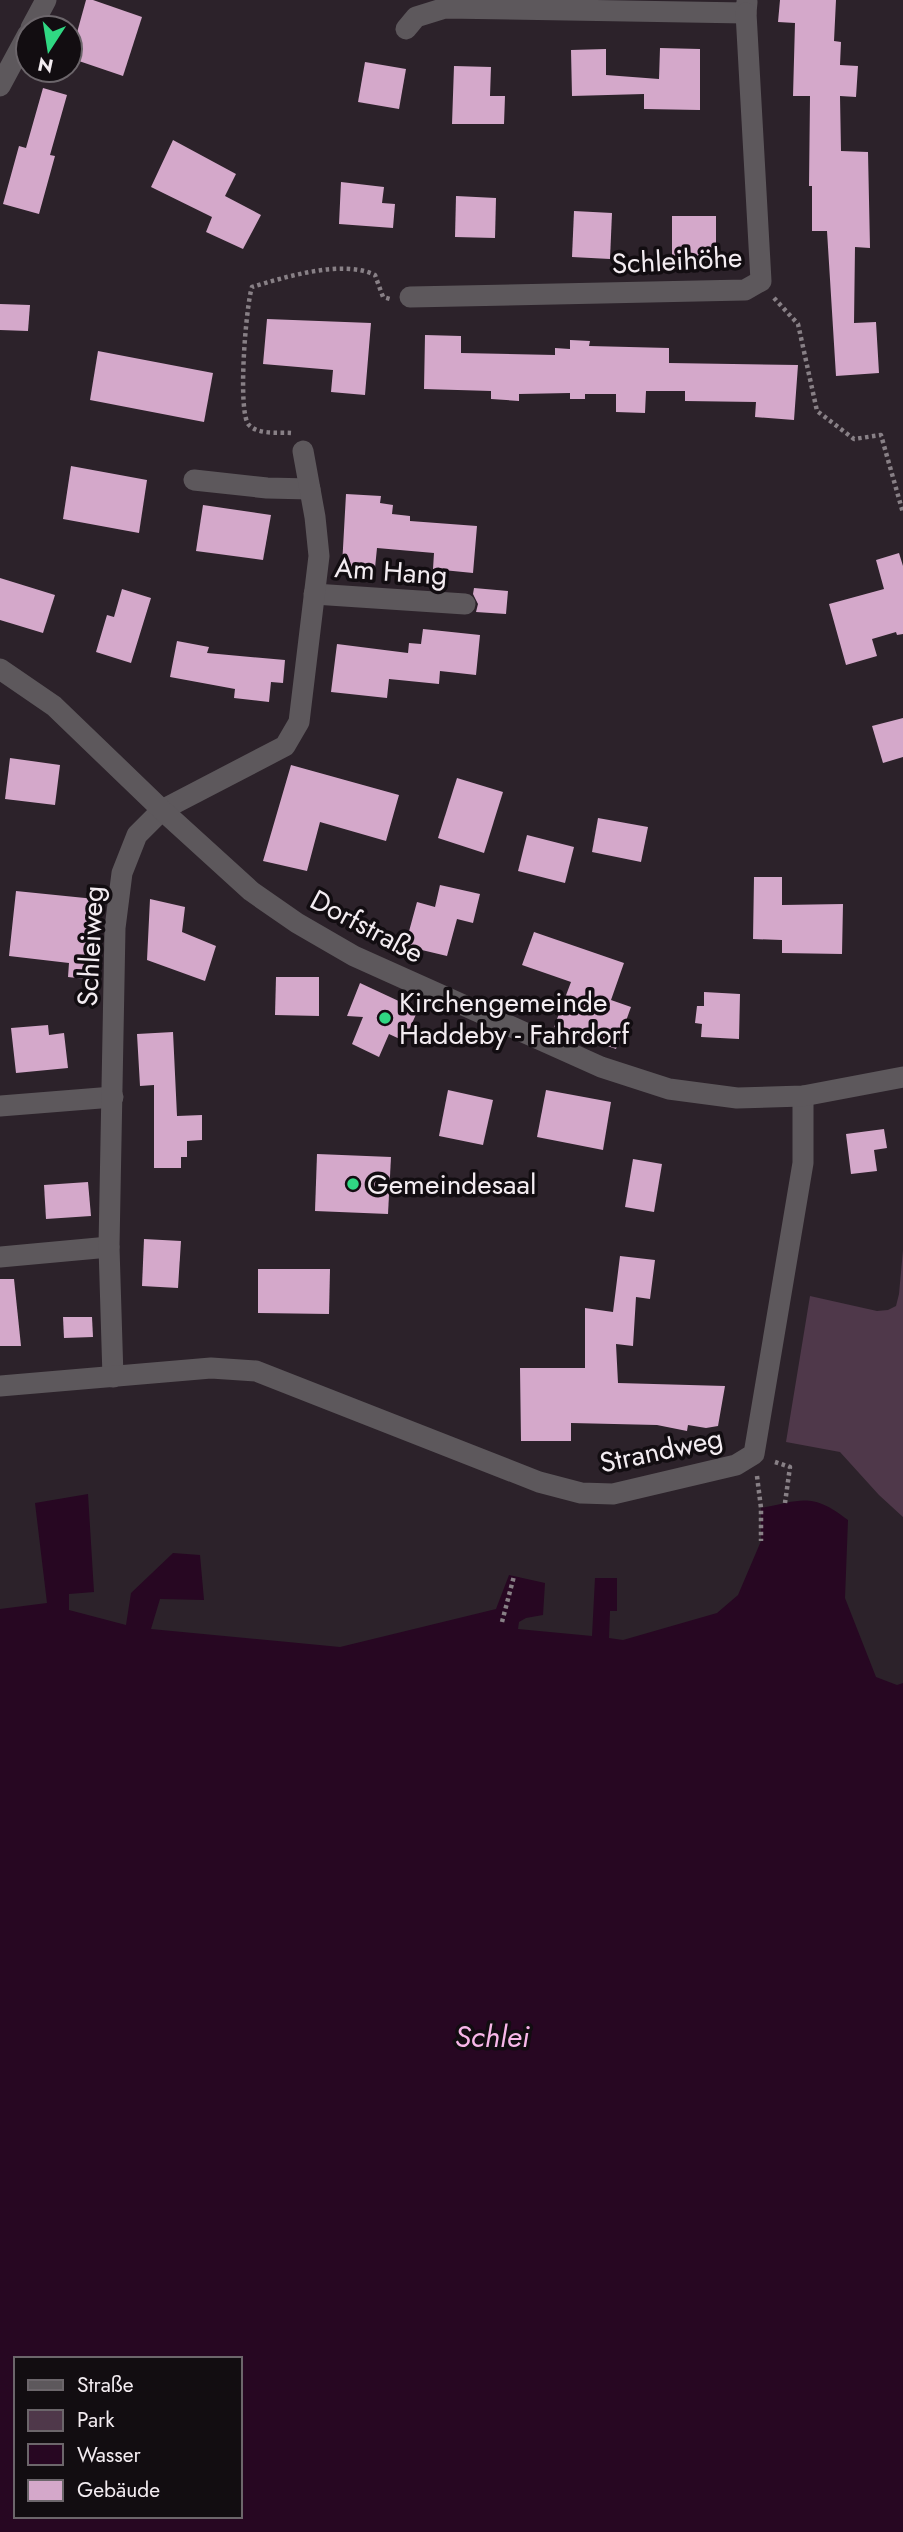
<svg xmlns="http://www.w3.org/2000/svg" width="903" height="2532" font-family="Jost,sans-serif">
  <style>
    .green { fill: #4f384a }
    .water { fill: #270722; fill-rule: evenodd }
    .building { fill: #d4a8ca }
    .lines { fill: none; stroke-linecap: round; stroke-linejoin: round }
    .path { stroke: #888086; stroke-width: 4.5; stroke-dasharray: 3.5 3.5; stroke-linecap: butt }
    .minor { stroke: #5d585c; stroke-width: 21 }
    .tertiary { stroke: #5d585c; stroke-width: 21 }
    .poi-dot { fill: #30d883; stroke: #120d11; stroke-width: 2.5 }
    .labels { text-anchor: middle; stroke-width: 7; stroke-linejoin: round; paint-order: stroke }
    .street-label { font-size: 28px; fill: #f3ecf1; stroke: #120d11 }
    .poi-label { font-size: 28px; fill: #f3ecf1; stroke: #120d11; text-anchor: start }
    .water-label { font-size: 30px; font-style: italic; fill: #f7b7e8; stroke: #120d11 }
  </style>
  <rect width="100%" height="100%" fill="#2c222a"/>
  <polygon class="green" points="903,1250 903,1517 879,1495 840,1452 786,1442 810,1296 877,1311 888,1310 896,1306 899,1294"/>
  <path class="water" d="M88,1494L94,1592L69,1594V1610L126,1625L131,1593L173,1553L200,1555L204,1600L160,1599L151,1629L340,1647L496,1609L509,1575L545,1583L543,1615L526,1618L519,1622L518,1629L592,1636L595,1578H617V1611H610L609,1638L623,1640L717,1613L738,1595L761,1541V1508C802,1500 812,1492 848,1520L845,1598L876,1677L897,1685L903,1683V2532H0V1609L47,1603L35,1503ZM16,2359H240V2516H16Z"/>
  <g class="building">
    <polygon points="86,0 93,0 142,17 123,76 70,58"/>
    <polygon points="780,0 836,0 834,41 841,42 840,65 858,66 856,97 840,96 841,151 868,152 870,248 855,247 854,323 876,322 879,373 836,376 827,231 812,231 812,186 809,186 810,96 793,96 795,23 778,22"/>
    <polygon points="660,48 700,49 700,110 644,109 644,94 572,96 571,50 606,49 606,75 659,79"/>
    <polygon points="365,62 406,69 399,109 358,102"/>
    <polygon points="454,66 491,67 490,96 505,96 504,124 452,124"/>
    <polygon points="43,88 67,95 50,155 55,156 39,214 3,204 19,146 26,148"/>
    <polygon points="173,140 236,174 225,196 261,215 243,249 206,232 212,217 151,187"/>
    <polygon points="341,182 384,187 382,203 395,204 393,228 339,224"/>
    <polygon points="456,196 496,198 495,238 455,237"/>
    <polygon points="574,211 612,213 610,259 572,257"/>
    <rect x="672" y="216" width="44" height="43"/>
    <polygon points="0,304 30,305 28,331 0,330"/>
    <polygon points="267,319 371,323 365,395 331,392 333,370 263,364"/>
    <polygon points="425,335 461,336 461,353 555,355 555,348 570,349 570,340 590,341 589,346 669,348 669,363 798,365 794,420 755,417 756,402 685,401 685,391 646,391 645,413 616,412 616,394 585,394 585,399 570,399 570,393 519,394 519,401 491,399 491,391 424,389"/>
    <polygon points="98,351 213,373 204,422 90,400"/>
    <polygon points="71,466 147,480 139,533 63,519"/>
    <polygon points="346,494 381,496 380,503 393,505 392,514 410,516 410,521 477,526 473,573 433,569 434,553 377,548 375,568 342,566"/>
    <polygon points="203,505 271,515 263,560 196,551"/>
    <polygon points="899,553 903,566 903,634 897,635 896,632 872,639 877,656 846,665 829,604 884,589 876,560"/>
    <polygon points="0,578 55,595 43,633 0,620"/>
    <polygon points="474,588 508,591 506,614 476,612 478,604 473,594"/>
    <polygon points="122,589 151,598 131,663 96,652 107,615 114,617"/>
    <polygon points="423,629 480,635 476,675 440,671 439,684 389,679 387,698 331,692 337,644 408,653 409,643 421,644"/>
    <polygon points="177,641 209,647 207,653 285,660 283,683 271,682 269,702 234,698 235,689 170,677"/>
    <polygon points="903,718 903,757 883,763 872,726"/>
    <polygon points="10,758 60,765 55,805 5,799"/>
    <polygon points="291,765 399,795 386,841 320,822 307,871 263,861"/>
    <polygon points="457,778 503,792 484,853 438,838"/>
    <polygon points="598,818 648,827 641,862 592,852"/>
    <polygon points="527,835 574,847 565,883 518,871"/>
    <polygon points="754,877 782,877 782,905 843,904 842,954 782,953 782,940 753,939"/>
    <polygon points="440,885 480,894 473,923 457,919 447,956 405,946 417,902 435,907"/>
    <polygon points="16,891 95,899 93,915 101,916 94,980 68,977 69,963 9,956"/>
    <polygon points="150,899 185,907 182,932 216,946 205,981 147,960"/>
    <polygon points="534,932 624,963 611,1000 631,1007 616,1049 554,1027 571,982 522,965"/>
    <polygon points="276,977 319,977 319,1016 275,1015"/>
    <polygon points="360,983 418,1010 404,1041 389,1034 379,1057 352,1044 363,1017 347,1016"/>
    <polygon points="704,992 740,994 739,1039 701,1037 702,1024 695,1023 697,1006 704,1006"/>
    <polygon points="48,1025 49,1035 64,1033 68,1068 16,1073 11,1028"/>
    <polygon points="173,1032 177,1116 202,1115 202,1140 187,1141 187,1157 181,1157 181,1168 154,1168 154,1085 140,1086 137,1034"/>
    <polygon points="448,1090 493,1100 483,1145 439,1136"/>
    <polygon points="546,1090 611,1102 603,1150 537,1137"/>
    <polygon points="884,1129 887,1148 874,1150 877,1171 851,1174 846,1134"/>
    <polygon points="317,1154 391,1157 388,1214 315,1211"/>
    <polygon points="633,1159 662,1164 654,1212 625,1207"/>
    <polygon points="88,1182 91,1216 46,1219 44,1185"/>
    <polygon points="144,1239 181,1241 178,1288 142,1286"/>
    <polygon points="620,1256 655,1260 650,1299 636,1297 633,1346 616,1344 618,1383 725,1386 718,1426 706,1428 688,1425 687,1431 657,1425 571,1423 571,1441 521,1441 520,1368 585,1368 585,1308 613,1312"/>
    <polygon points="258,1269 330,1269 329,1314 258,1313"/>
    <polygon points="0,1279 14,1279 21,1346 0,1346"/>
    <polygon points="63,1317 92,1317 93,1337 64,1338"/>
  </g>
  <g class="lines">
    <g class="path">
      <polyline points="774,298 798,324 817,411 854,439 881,435 903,513"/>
      <path d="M291,433C278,432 259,435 249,425C237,413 246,305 252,287C285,277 343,259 375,275L383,297L390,299"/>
      <polyline points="775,1462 790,1467 785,1503"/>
      <polyline points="757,1476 761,1508 761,1541"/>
      <polyline points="502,1622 514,1576"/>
    </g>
    <g class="minor">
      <polyline points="31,28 46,0"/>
      <polyline points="406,29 416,17 445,8 746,13 747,2"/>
      <polyline points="0,86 28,34"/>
      <polyline points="410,297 745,290 761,281 746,13"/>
      <polyline points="194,480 267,488 310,489"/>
      <polyline points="314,594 465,604"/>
      <polyline points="0,1106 113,1097"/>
      <polyline points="0,1257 109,1247"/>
      <polyline points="113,1377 109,1247 115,928 122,873 137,835 162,810 285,746 299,722 319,556 315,517 303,451"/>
      <polyline points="0,1386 211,1368 256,1371 539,1482 581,1493 613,1494 736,1465 754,1454 803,1163 803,1096"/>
    </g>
    <polyline class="tertiary" points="0,669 54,706 162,810 251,891 297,923 354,956 601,1067 669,1089 737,1098 803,1096 903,1077"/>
  </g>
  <g class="poi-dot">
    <circle cx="385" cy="1018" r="7"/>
    <circle cx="353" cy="1184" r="7"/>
  </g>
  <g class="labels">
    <g class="street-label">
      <text transform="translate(677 260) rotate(-3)" y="10">Schleihöhe</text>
      <text transform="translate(391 571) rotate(4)" y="10">Am Hang</text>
      <text transform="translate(367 926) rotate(28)" y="10">Dorfstraße</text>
      <text transform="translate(90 946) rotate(-87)" y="10">Schleiweg</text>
      <text transform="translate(661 1450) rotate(-12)" y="10">Strandweg</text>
    </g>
    <g class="poi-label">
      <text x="399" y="1012">Kirchengemeinde<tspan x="399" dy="32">Haddeby - Fahrdorf</tspan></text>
      <text x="367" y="1194">Gemeindesaal</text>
    </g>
    <g class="water-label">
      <text x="492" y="2047">Schlei</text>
    </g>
  </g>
  <rect x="14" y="2357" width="228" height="161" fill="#120d11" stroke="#6c666b" stroke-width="2"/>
  <rect x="28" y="2380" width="35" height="10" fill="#5d585c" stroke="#6c666b" stroke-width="2"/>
  <text x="77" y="2392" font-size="21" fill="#f3ecf1">Straße</text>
  <rect x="28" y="2410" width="35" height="21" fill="#4f384a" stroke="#6c666b" stroke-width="2"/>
  <text x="77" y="2427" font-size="21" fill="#f3ecf1">Park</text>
  <rect x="28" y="2444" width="35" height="21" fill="#270722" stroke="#6c666b" stroke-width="2"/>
  <text x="77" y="2462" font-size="21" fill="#f3ecf1">Wasser</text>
  <rect x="28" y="2480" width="35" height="21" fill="#d4a8ca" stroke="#6c666b" stroke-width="2"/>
  <text x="77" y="2497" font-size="21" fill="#f3ecf1">Gebäude</text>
  <g transform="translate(49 49) rotate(192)"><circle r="33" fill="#120d11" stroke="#6c666b" stroke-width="2"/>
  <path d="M0-5L12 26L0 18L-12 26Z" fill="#30d883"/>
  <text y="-10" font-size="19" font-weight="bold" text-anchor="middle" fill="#f3ecf1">N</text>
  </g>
</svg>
